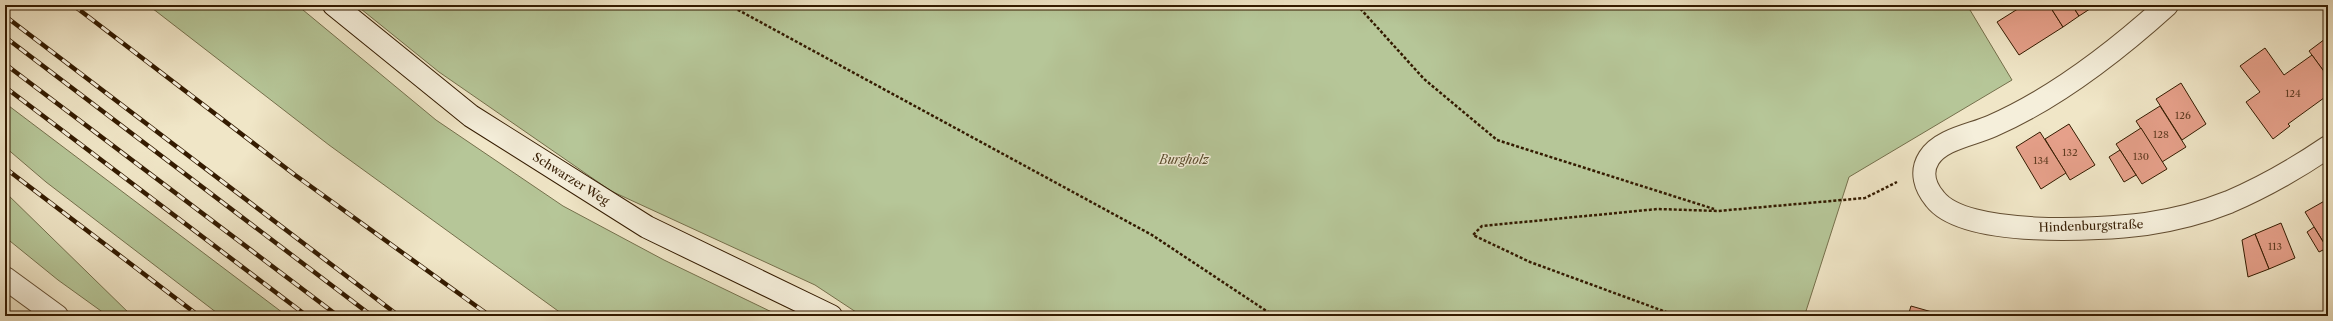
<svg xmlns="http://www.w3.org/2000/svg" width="2333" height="321" font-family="'Libre Caslon Text',serif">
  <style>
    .green { fill: #b6c698; stroke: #75704c }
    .building { fill: #e6a08a; stroke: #341b00 }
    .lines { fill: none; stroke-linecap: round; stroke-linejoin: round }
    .street-casing { stroke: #634e32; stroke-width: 24 }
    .secondary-casing { stroke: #341b00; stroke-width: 24 }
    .path { stroke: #341b00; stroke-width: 2.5; stroke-dasharray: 3 2; stroke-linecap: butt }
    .street { stroke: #f5efdb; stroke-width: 22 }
    .secondary { stroke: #f5efdb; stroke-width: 22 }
    .rail-casing { stroke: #341b00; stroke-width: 4.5 }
    .rail { stroke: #f5efdb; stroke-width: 3; stroke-dasharray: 9; stroke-linecap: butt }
    .labels { text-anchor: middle; stroke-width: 3; stroke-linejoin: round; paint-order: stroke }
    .number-label { font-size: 10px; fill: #603c22 }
    .park-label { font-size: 12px; font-style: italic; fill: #5b4e2e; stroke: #f5efdb }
    .street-label { font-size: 12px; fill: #341b00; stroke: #f5efdb }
  </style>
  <rect width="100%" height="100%" fill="#f0e6c7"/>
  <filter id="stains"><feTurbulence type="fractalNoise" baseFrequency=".005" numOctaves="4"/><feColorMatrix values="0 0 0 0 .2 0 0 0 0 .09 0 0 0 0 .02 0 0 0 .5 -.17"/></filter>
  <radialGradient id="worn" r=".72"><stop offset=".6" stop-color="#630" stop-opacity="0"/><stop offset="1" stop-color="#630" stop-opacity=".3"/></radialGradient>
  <g class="green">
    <polygon points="148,5 297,5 436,120 563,206 664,260 780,316 565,316 329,145"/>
    <polygon points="356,5 1967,5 2012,80 1849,177 1806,311 1808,316 862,316 815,285 611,191 439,72"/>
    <polygon points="5,103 287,316 221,316 46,182 5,147"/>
    <polygon points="5,192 132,316 108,316 58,280 5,237"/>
  </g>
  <g class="building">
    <polygon points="2024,5 2049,5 2063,27 2019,55 1997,22"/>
    <polygon points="2049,5 2072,5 2079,16 2063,27"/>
    <polygon points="2072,5 2096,5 2079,16"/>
    <polygon points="2325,39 2328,43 2328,77 2309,51"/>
    <polygon points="2265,48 2284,75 2312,55 2328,77 2328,95 2288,124 2290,126 2273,139 2246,102 2260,92 2240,66"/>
    <polygon points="2181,83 2206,124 2182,140 2156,99"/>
    <polygon points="2160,106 2186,147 2162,162 2136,121"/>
    <polygon points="2069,124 2095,165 2070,180 2045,139"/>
    <polygon points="2141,128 2167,169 2142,184 2116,144"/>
    <polygon points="2040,132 2066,173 2041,189 2016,147"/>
    <polygon points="2120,150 2136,175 2124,182 2109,157"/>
    <polygon points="2328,199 2328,247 2327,248 2305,212"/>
    <polygon points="2281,223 2295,258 2269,269 2255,234"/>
    <polygon points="2314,227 2327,248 2319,252 2307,232"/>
    <polygon points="2255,234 2269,269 2248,277 2242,240"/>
    <polygon points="1911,306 1939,314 1938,316 1908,316"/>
  </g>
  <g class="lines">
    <g class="street-casing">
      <g id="street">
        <path d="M2167,5C2115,52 2056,98 1992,126C1972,135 1941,139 1929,158C1920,172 1925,187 1935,199C1965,238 2100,230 2146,224C2173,220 2204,212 2229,202C2264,187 2297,168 2328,147"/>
        <polyline points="5,278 57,316"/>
      </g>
    </g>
    <g class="secondary-casing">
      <polyline id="secondary" points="334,5 471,116 647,227 831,316"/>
    </g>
    <g class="path">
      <polyline points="729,5 1152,235 1274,316"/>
      <polyline points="1357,5 1424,79 1497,140 1714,209"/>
      <polyline points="1677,316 1530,262 1473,235 1482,226 1658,209 1718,211 1865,198 1897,182"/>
    </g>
    <use href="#street" class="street"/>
    <use href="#secondary" class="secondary"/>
    <g class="rail-casing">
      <g id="rail">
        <polyline points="73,5 295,175 490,316"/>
        <polyline points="5,16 399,316"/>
        <polyline points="5,37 372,316"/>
        <polyline points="5,64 338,316"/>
        <polyline points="5,87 307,316"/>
        <polyline points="5,168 199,316"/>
      </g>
    </g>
    <use href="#rail" class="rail"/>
  </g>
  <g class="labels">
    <g class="number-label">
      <text x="2293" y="97">124</text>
      <text x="2183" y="119">126</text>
      <text x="2161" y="138">128</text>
      <text x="2070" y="156">132</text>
      <text x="2141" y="160">130</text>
      <text x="2041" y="164">134</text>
      <text x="2275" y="250">113</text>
    </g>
    <g class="park-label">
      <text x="1184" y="164">Burgholz</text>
    </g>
    <g class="street-label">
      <text transform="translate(571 179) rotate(32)" y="4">Schwarzer Weg</text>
      <text transform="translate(2091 226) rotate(-2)" y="4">Hindenburgstraße</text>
    </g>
  </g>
  <rect width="2333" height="321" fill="none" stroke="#f0e6c7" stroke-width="20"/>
  <rect x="6" y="6" width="2321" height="309" fill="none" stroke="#341b00" stroke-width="2"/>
  <rect x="10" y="10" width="2313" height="301" fill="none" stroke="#341b00"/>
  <rect width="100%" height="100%" filter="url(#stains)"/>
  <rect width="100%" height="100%" fill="url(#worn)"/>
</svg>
